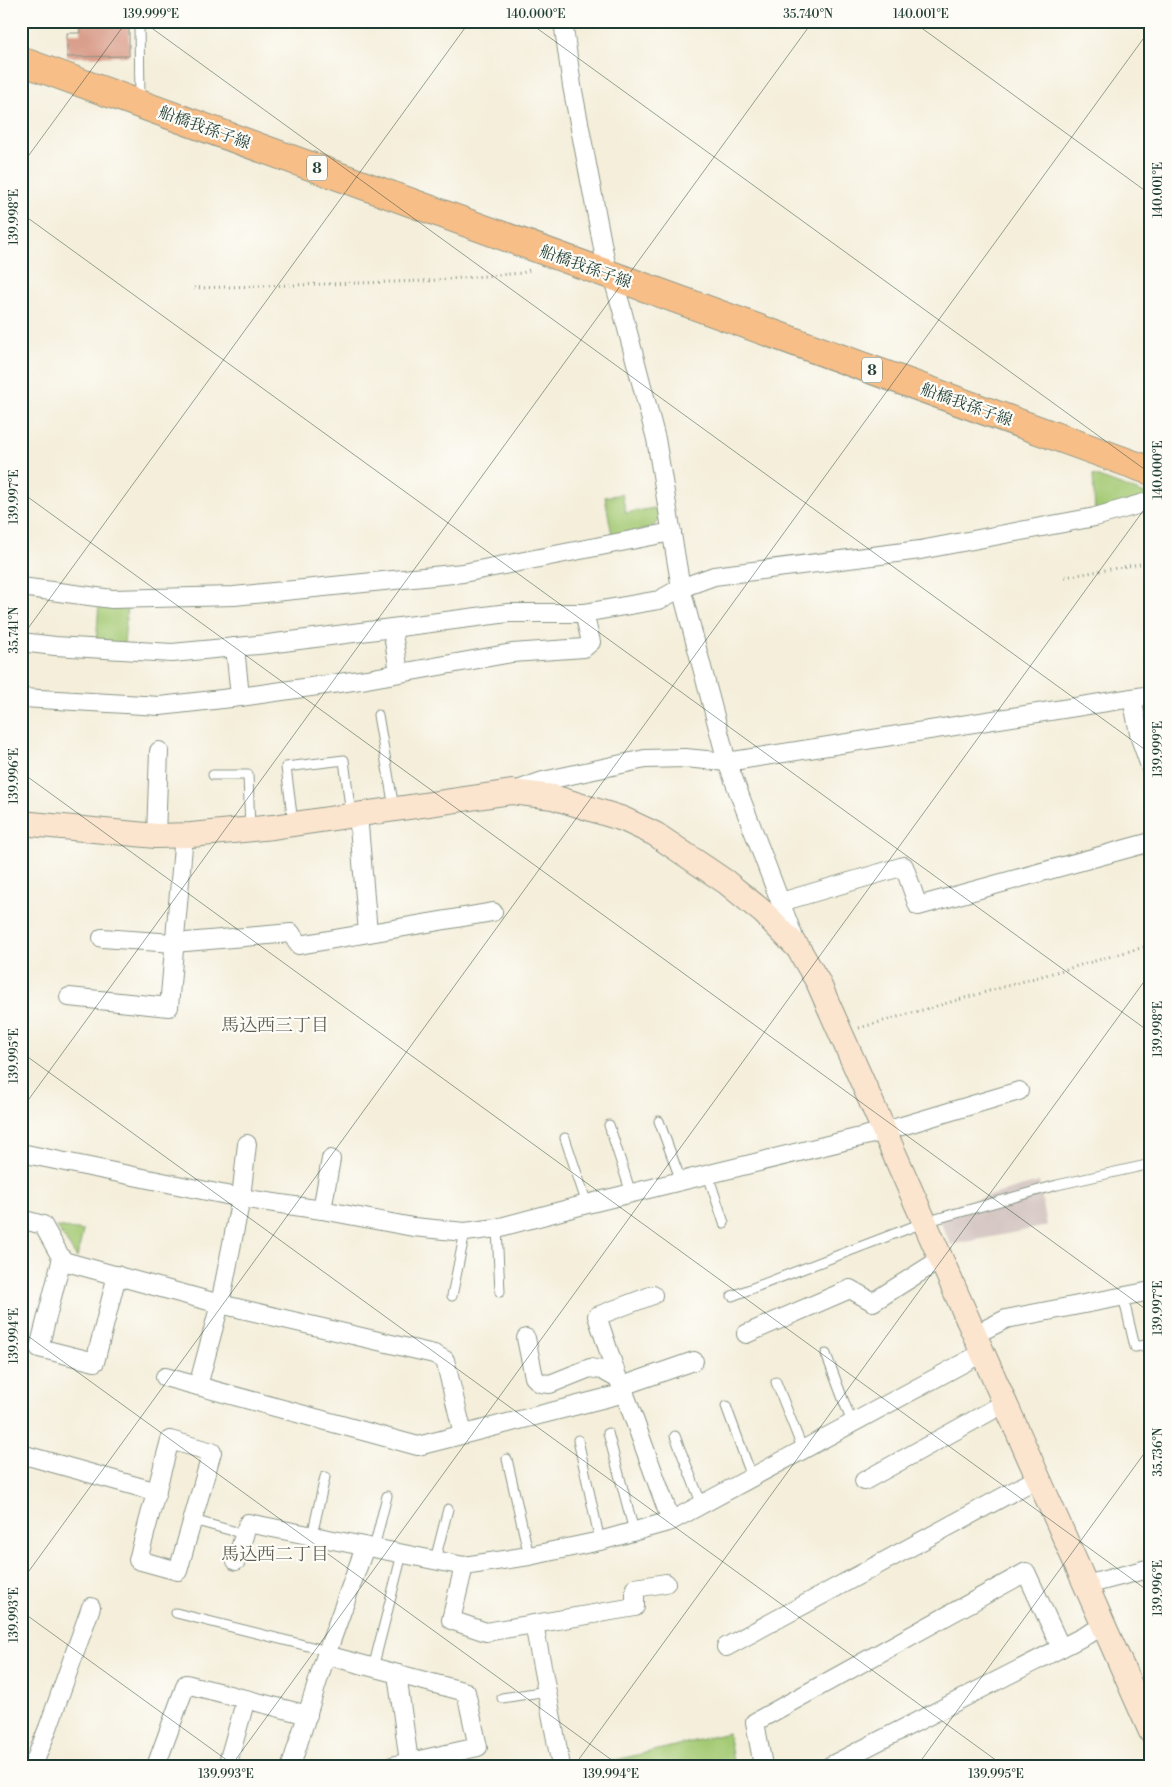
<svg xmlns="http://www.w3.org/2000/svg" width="1172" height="1787" font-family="'Libre Bodoni','Noto Serif JP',serif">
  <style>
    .industrial { fill: #d0c0bc }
    .green { fill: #a5ca75; stroke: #628454 }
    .building { fill: #d99c89 }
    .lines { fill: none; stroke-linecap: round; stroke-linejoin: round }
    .lane-casing { stroke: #8a9687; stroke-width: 11 }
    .street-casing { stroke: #8a9687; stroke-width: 20 }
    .secondary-casing { stroke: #8a9687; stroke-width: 26 }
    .primary-casing { stroke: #8a9687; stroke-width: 30 }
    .path { stroke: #8a9687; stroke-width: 3; stroke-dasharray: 1 4; stroke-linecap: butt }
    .lane { stroke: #fff; stroke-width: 9 }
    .street { stroke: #fff; stroke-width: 18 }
    .secondary { stroke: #fce5cf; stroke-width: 24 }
    .primary { stroke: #f7be88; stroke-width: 28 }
    .ticks { fill: none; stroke: #1f3d34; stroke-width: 1; stroke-opacity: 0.45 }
    .labels { text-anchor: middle; stroke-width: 4.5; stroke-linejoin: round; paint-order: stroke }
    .shield { fill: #fdfcf7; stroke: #62766e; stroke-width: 1 }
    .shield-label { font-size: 15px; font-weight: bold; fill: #1f3d34 }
    .street-label { font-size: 16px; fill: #1f3d34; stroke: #fdfcf7 }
    .neighbourhood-label { font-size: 18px; fill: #605e52; stroke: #fdfcf7 }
    .neatline { fill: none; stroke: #1f3d34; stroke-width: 2 }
    .ticks-label { font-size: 12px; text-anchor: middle; fill: #1f3d34 }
  </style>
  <rect width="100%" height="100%" fill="#fdfcf7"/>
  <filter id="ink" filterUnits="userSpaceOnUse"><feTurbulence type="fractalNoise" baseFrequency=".02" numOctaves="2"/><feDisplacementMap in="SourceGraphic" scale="10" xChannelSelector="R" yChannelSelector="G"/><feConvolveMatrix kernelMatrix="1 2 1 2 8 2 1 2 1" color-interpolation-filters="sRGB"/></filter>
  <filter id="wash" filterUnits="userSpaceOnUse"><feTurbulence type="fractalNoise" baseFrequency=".0096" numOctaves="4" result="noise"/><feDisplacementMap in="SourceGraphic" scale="20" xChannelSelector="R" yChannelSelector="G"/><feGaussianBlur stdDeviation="1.12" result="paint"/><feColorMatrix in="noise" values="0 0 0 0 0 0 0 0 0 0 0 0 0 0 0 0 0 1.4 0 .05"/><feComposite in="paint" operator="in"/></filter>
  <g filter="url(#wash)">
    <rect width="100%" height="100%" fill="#f4eeda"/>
    <polygon class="industrial" points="1039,1182 1047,1226 951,1245 937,1215 940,1209"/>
    <g class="green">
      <polygon points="1093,475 1151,496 1095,511"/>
      <polygon points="622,494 626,513 660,507 662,516 652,528 612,535 605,497"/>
      <polygon points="99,603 127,606 124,646 96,645"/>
      <polygon points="57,1227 83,1231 77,1258"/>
      <polygon points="728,1733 734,1766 609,1766 608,1762"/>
    </g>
    <g id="blocks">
      <polygon class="building" points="80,22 129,22 129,56 67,57 67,33 80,33"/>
    </g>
  </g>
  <g filter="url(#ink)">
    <use href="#blocks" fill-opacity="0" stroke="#8a9687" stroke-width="1"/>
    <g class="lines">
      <g class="lane-casing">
        <g id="lane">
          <polyline points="139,23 140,101"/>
          <polyline points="378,715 394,808"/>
          <polyline points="213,775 248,775 250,829"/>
          <polyline points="293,823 286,767 344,760 351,815"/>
          <polyline points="659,1121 681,1181"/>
          <polyline points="609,1125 631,1193"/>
          <polyline points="565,1138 587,1204"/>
          <polyline points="708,1175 724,1223"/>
          <polyline points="497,1228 500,1292"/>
          <polyline points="452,1296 465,1232"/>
          <polyline points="732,1296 925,1222 1057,1185 1151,1164"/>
          <polyline points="1123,1296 1135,1347 1151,1344"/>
          <polyline points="826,1354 852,1423"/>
          <polyline points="776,1382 803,1450"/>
          <polyline points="726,1406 752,1477"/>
          <polyline points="608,1433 634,1531"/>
          <polyline points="675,1436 702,1505"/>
          <polyline points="578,1440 600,1541"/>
          <polyline points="507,1459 529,1556"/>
          <polyline points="193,1520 244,1534"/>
          <polyline points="312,1536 325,1477"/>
          <polyline points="374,1548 387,1496"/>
          <polyline points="435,1560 448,1509"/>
          <polyline points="176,1613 328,1651"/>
          <polyline points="373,1668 402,1554"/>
          <polyline points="502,1698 547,1691"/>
        </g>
      </g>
      <g class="street-casing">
        <g id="street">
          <polyline points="563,21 572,86 606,264 612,276 621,306 656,439 681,588 727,762 796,943"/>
          <polyline points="21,587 112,599 234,596 463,573 672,532"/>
          <polyline points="392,628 399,672"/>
          <polyline points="21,642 55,646 172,653 268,644 508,613 584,613 659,600 681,588 714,576 920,550 1095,517 1151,501"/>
          <polyline points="235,647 240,697 367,679 512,653 584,648 591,642 584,613"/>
          <polyline points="23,698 160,706 240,697"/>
          <polyline points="1132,698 1140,738 1151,769"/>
          <polyline points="515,791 543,781 645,759 685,758 727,762 1151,695"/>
          <polyline points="358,814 368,933"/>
          <polyline points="156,836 159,751"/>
          <polyline points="781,902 904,866 918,906 1151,842"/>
          <polyline points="102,938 174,943 291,933 299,945 493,912"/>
          <polyline points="69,997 169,1007 184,835"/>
          <polyline points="21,1153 241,1198 322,1210 413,1227 465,1232 497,1228 587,1204 885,1131 1019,1091"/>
          <polyline points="322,1210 331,1159"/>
          <polyline points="21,1219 43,1225 63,1261 220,1304 241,1198 247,1144"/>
          <polyline points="62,1258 39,1348 95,1362 117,1275"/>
          <polyline points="653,1295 597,1316 618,1379 622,1386 671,1521"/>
          <polyline points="746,1334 850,1289 873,1302 941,1259"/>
          <polyline points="974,1335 1006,1319 1151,1291"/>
          <polyline points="526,1338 534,1377 540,1383 550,1384 590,1368 602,1370 618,1379"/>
          <polyline points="165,1377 418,1446 625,1393"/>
          <polyline points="198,1386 220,1304 434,1354 445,1360 463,1434"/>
          <polyline points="622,1386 694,1361"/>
          <polygon points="170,1440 212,1452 178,1571 138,1560"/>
          <polyline points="21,1454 157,1492"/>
          <polyline points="864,1481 1005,1403"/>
          <polyline points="236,1561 248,1523 464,1566 529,1556 600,1541 671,1521 982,1353"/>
          <polyline points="464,1566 451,1620 486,1632 635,1607 635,1588 666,1583"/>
          <polyline points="1086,1585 1151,1568"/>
          <polyline points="534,1624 561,1766"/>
          <polyline points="726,1647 1038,1478"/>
          <polyline points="326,1655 466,1692 478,1747 392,1766"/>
          <polyline points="397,1674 409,1762"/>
          <polyline points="33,1766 48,1728 91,1607"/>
          <polyline points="156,1766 186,1684 308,1715"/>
          <polyline points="227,1766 246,1699"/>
          <polyline points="291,1766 326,1655 365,1547"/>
          <polyline points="763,1766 755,1722 1026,1572 1061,1648"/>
          <polyline points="830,1766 1104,1626"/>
        </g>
      </g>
      <g class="secondary-casing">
        <polyline id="secondary" points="21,823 156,836 191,835 273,827 512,792 553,797 623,819 655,834 726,882 764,913 798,948 818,982 1151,1732"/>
      </g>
      <g class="primary-casing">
        <polyline id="primary" points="21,61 1151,471"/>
      </g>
      <g class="path">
        <polyline points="194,288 425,281 522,273 532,269"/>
        <polyline points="1065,577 1151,562"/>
        <polyline points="859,1028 1151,945"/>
      </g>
      <use href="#lane" class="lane"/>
      <use href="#street" class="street"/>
      <use href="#secondary" class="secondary"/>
      <use href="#primary" class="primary"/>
    </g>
  </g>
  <path class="ticks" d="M142,21L1151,754M527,21L1151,474M912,21L1151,195M21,166L127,21M21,213L1151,1033M21,492L1151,1313M21,638L470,21M21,772L1151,1593M21,1052L1004,1766M21,1110L813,21M21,1331L620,1766M21,1582L1151,28M21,1611L235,1766M231,1766L1151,500M574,1766L1151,972M917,1766L1151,1444"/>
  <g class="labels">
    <g class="shield">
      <rect x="307" y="155.5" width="20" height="25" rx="4"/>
      <rect x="862" y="357.5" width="20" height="25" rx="4"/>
    </g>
    <g class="shield-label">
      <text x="317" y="173">8</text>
      <text x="872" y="375">8</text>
    </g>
    <g class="street-label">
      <text transform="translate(205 127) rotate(20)" y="6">船橋我孫子線</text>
      <text transform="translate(586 266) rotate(20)" y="6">船橋我孫子線</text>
      <text transform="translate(967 404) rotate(20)" y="6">船橋我孫子線</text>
    </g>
    <g class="neighbourhood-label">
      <text x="275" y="1031">馬込西三丁目</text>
      <text x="275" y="1560">馬込西二丁目</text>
    </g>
  </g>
  <rect width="1172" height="1787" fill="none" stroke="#fdfcf7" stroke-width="55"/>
  <rect x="28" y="28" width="1116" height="1732" class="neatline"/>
  <g class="ticks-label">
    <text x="151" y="18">139.999°E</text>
    <text x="536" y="18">140.000°E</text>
    <text x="808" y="18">35.740°N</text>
    <text x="921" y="18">140.001°E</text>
    <text transform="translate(1158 190) rotate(-90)" y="4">140.001°E</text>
    <text transform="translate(14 217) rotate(-90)" y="4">139.998°E</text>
    <text transform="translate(1158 470) rotate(-90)" y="4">140.000°E</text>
    <text transform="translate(14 497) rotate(-90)" y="4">139.997°E</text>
    <text transform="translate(14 630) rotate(-90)" y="4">35.741°N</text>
    <text transform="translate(1158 749) rotate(-90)" y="4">139.999°E</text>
    <text transform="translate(14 776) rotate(-90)" y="4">139.996°E</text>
    <text transform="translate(1158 1029) rotate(-90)" y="4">139.998°E</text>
    <text transform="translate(14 1056) rotate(-90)" y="4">139.995°E</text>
    <text transform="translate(1158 1308) rotate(-90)" y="4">139.997°E</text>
    <text transform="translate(14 1336) rotate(-90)" y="4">139.994°E</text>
    <text transform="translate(1158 1452) rotate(-90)" y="4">35.736°N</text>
    <text transform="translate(1158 1588) rotate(-90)" y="4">139.996°E</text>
    <text transform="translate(14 1615) rotate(-90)" y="4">139.993°E</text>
    <text x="226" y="1778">139.993°E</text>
    <text x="611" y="1778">139.994°E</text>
    <text x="996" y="1778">139.995°E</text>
  </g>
</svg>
